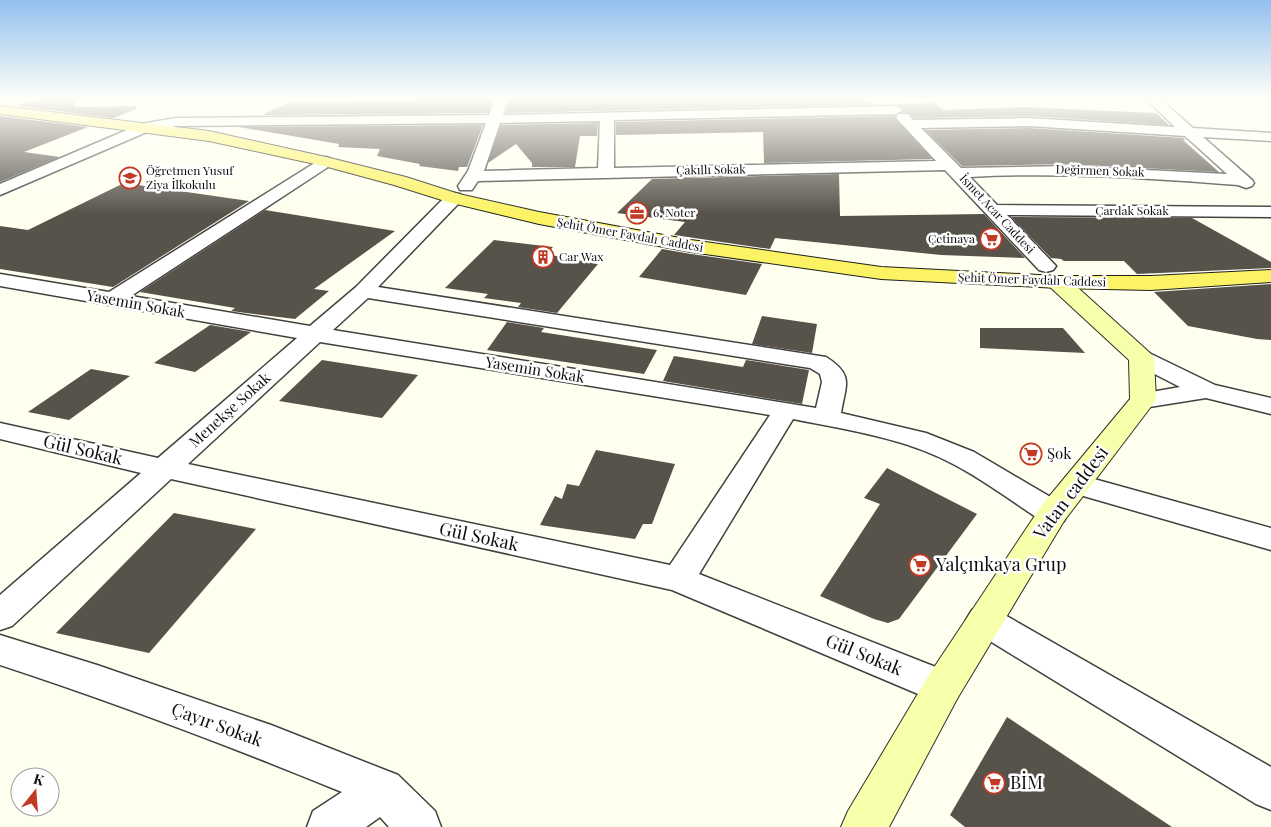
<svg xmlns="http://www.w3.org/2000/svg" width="1271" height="827" font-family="'Playfair Display',serif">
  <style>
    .building { fill: #57524a }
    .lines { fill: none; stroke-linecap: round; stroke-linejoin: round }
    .street-casing { stroke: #414141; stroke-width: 3 }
    .secondary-casing { stroke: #303030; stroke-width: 2 }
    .primary-casing { stroke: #1f1f1f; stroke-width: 2 }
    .street { fill: #fff; fill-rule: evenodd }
    .secondary { fill: #f8ffaa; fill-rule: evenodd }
    .primary { fill: #fbf364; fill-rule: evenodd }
    .labels { text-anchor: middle; stroke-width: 5; stroke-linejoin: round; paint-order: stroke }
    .far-street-label { font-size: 12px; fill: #0e0e0e; stroke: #fff }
    .far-poi-label { font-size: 12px; fill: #0e0e0e; stroke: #fff; text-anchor: start }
    .street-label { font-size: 15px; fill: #0e0e0e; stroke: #fff }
    .poi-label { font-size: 15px; fill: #0e0e0e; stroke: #fff; text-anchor: start }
    .near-street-label { font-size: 18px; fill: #0e0e0e; stroke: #fff }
    .near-poi-label { font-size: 18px; fill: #0e0e0e; stroke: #fff; text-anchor: start }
  </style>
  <rect width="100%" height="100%" fill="#ffffef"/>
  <g class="building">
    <polygon points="40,98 74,98 75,107 136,106 137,109 113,118 17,106"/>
    <polygon points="465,98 493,98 488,113 262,115 290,102"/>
    <polygon points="510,98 867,98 872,104 935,103 943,110 1023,107 1156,113 1169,125 1029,116 914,118 909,113 903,112 904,108 896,104 506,113"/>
    <polygon points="0,116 88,127 24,152 60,157 0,182"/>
    <polygon points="894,116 897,121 932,159 764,163 763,132 616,135 616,122"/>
    <polygon points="598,123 597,136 580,136 575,167 532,167 532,163 516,144 488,163 501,125"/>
    <polygon points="483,125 467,167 459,167 458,171 419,166 420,164 377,156 380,149 338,147 339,144 239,127"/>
    <polygon points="1029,128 1183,138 1186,140 1183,140 1219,172 1065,164 962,166 925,130"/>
    <polygon points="839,174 840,216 984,214 1025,258 941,255 775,238 770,249 674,235 685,222 617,213 652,179"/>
    <polygon points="124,183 249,201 113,287 0,269 0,226 28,230"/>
    <polygon points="265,210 395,231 314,289 329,291 295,319 231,311 235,308 140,292"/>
    <polygon points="1011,217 1192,218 1271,262 1271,268 1137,274 1124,261 1064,261 1061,259 1051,258"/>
    <polygon points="494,240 553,247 546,254 598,264 557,313 518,307 521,303 484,298 488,294 445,288"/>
    <polygon points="662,249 691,254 762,264 746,295 639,277"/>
    <polygon points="1271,284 1271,340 1257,339 1188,326 1154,292"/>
    <polygon points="762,316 817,324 812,353 752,344"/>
    <polygon points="507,322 544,328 541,332 657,350 644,374 487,350"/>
    <polygon points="210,325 251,332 195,372 154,363"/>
    <polygon points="980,328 1063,328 1085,353 980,348"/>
    <polygon points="674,356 743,367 746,360 809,370 802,404 663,381"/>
    <polygon points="322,360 418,375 382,418 279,401"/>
    <polygon points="91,369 130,376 69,420 28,412"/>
    <polygon points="596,450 675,464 652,524 643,524 635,539 540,525 555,496 562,499 567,484 579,486"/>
    <polygon points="887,468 977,514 899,619 888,623 874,619 820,596 880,504 864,498"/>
    <polygon points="174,513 256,529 149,653 56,633"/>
    <polygon points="1007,717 1172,827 965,827 950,815"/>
  </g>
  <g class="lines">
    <g class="street-casing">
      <g id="street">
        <path d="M495,98H508L503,115L896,106L903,110L896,114L614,120V168L936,161L898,120L896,117L898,114H908L913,120L1029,118L1175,127L1145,98H1159L1193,128L1271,133V141L1203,137L1252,180L1254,183L1252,186L1246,188L1238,185C1149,178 1059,172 970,177L997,205L1271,207V217L1007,215L1056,266L1053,270L1046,272L1039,270L945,170L478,181L472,190H460L458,186L468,171L486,123L176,126L149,131L0,195V184L141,124L176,118L489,115ZM600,121L598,168L484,171L500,123ZM1029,126L1185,136L1227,174L1065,166L961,168L921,128Z"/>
        <path d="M326,157L331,159L334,162L331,165L131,296L310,326L356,287L448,194L454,193L460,194L463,198L460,202L378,287L826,357C854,375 846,383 841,413L926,433L974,452L1064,505L1068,513L1064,521L1053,524L1042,521C1013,502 985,481 955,465C906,438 847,430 793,419L699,574L956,675L962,687L956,699L943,703L930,699L672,590L171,479L12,626L0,630V595L141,473L0,439V423L158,458L297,338L0,286V274L109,292L321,159ZM368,298L810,368L820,374L822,382L816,408L333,330ZM320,342L770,415L670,565L188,464Z"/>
        <polygon points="1141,351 1149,353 1215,385 1271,398 1271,414 1206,398 1143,408 1134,405 1130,400 1134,395 1180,387 1133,363 1129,358 1133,353"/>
        <polygon points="1076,474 1271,528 1271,550 1066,491 1061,484 1066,477"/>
        <polygon points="984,606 996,610 1271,767 1271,810 1256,804 972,630 966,620 972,610"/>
        <path d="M0,635L97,665L271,725L398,775L435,811L441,827H389L380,817L366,827H307L313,811L342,792C229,746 116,703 0,665Z"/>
      </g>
    </g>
    <g class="secondary-casing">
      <polygon id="secondary" points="1058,276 1066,277 1150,353 1154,358 1156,400 1064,521 957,699 889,827 841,827 848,811 929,675 1042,505 1130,399 1129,360 1050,287 1047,282 1050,277"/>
    </g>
    <g class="primary-casing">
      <polygon id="primary" points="0,106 209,131 326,157 406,177 459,194 539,212 691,240 881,267 1058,276 1151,276 1271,270 1271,282 1151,290 1058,288 881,279 691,252 539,224 448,202 394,185 324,166 209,141 0,114"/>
    </g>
    <use href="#street" class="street"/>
    <use href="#secondary" class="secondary"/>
    <use href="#primary" class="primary"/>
  </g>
  <linearGradient id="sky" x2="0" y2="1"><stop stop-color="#93bfee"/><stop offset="0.46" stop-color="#fffff8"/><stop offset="1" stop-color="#fffff8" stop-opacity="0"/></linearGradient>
  <rect width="1271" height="214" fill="url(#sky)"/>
  <defs>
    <g id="school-ring" transform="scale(1.125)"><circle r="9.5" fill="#fff" stroke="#c13a23" stroke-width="1.5"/><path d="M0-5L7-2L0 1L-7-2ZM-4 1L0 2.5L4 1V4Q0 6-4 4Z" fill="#c13a23"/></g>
    <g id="office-ring" transform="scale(1.125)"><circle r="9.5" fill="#fff" stroke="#c13a23" stroke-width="1.5"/><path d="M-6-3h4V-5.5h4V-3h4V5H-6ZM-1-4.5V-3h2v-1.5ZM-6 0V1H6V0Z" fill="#c13a23"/></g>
    <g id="supermarket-ring" transform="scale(1.125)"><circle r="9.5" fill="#fff" stroke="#c13a23" stroke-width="1.5"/><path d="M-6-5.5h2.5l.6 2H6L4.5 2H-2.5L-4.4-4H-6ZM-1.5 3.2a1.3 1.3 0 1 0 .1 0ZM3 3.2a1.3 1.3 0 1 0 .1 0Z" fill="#c13a23"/></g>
    <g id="building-ring" transform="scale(1.125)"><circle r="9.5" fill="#fff" stroke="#c13a23" stroke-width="1.5"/><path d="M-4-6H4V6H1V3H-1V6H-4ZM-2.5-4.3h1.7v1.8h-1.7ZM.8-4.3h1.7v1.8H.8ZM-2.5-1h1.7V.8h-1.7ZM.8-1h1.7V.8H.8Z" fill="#c13a23"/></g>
  </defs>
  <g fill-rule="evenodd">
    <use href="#school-ring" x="130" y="178"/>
    <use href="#office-ring" x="637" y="213"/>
    <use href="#supermarket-ring" x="991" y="239"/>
    <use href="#building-ring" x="543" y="257"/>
    <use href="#supermarket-ring" x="1031" y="454"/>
    <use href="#supermarket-ring" x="920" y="565"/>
    <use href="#supermarket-ring" x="994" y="783"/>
  </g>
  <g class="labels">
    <g class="far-street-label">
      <text transform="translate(711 170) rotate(-1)" y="4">Çakıllı Sokak</text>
      <text transform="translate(1100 171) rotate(2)" y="4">Değirmen Sokak</text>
      <text x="1132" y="215">Çardak Sokak</text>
      <text transform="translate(997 214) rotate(47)" y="4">İsmet Acar Caddesi</text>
      <text transform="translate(630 235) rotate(10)" y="4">Şehit Ömer Faydalı Caddesi</text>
      <text transform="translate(1032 280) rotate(2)" y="4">Şehit Ömer Faydalı Caddesi</text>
    </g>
    <g class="far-poi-label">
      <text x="146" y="175">Öğretmen Yusuf<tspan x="146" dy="14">Ziya İlkokulu</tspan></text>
      <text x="653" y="217">6. Noter</text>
      <text x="975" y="243" text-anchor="end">Çetinaya</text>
      <text x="559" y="261">Car Wax</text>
    </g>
    <g class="street-label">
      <text transform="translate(136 304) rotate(10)" y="5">Yasemin Sokak</text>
      <text transform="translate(535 370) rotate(9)" y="5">Yasemin Sokak</text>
      <text transform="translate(230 410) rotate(-42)" y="5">Menekşe Sokak</text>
    </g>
    <g class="poi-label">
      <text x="1047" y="459">Şok</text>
    </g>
    <g class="near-street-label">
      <text transform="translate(83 450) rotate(13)" y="6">Gül Sokak</text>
      <text transform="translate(1071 493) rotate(-53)" y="6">Vatan caddesi</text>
      <text transform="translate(479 537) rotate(12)" y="6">Gül Sokak</text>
      <text transform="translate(864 655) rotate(22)" y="6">Gül Sokak</text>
      <text transform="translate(217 725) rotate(20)" y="6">Çayır Sokak</text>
    </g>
    <g class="near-poi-label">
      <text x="936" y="571">Yalçınkaya Grup</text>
      <text x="1010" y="789">BİM</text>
    </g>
  </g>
  <g transform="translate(35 792) rotate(17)"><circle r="24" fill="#ffffff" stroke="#9f9f9f"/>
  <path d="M0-4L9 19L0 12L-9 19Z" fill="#c13a23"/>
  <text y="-8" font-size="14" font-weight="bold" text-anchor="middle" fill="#0e0e0e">K</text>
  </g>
</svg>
